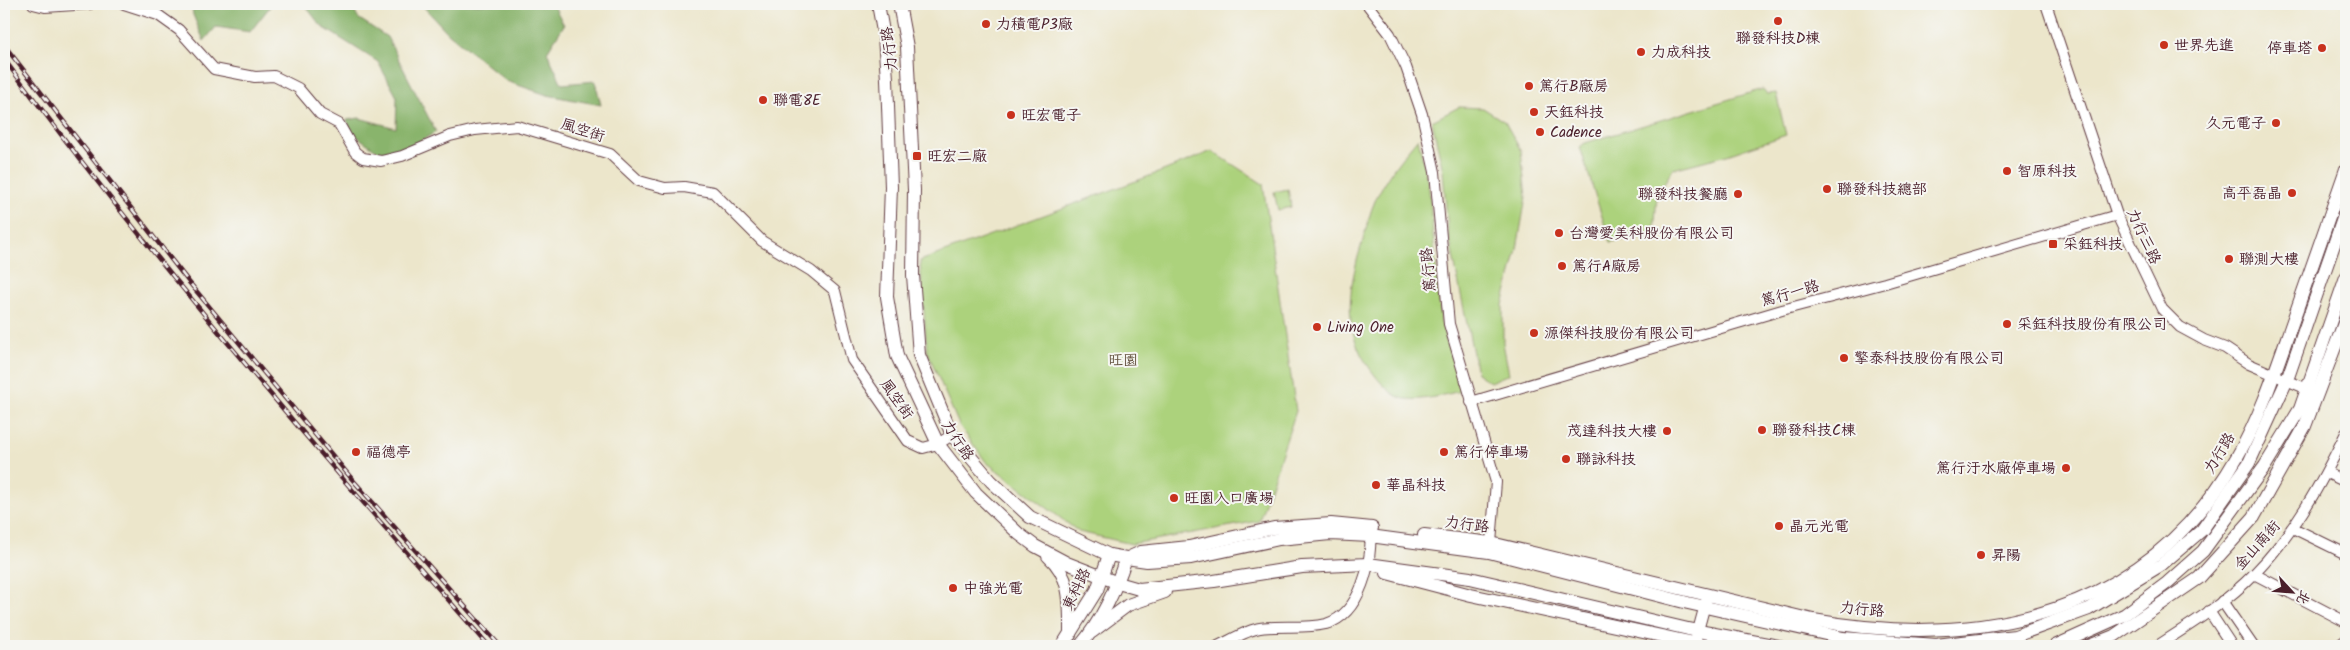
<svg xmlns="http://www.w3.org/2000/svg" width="2350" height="650" font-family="Kalam,'LXGW WenKai TC',sans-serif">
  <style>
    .green { fill: #acd27c; stroke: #7b7854 }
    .forest { fill: #89b46c; stroke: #6a6a4c }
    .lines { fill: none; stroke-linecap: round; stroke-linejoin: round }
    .minor-casing { stroke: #623d43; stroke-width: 12 }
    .tertiary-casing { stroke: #623d43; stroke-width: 14 }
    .minor { stroke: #fff; stroke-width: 10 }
    .tertiary { stroke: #fff; stroke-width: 12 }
    .rail-casing { stroke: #4a1f2b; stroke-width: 4.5 }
    .rail { stroke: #f6f6f2; stroke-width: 2.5; stroke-dasharray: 8; stroke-linecap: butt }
    .poi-dot { fill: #c8321e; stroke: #f6f6f2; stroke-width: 2 }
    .labels { text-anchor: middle; stroke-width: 4; stroke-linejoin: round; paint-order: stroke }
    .poi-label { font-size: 15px; fill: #4a1f2b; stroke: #f6f6f2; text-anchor: start }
    .street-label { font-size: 15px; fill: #4a1f2b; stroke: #f6f6f2 }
    .park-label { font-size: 15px; fill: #675543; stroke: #f6f6f2 }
  </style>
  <rect width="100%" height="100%" fill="#f6f6f2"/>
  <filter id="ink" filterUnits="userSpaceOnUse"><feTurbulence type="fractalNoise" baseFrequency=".02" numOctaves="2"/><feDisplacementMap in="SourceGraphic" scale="10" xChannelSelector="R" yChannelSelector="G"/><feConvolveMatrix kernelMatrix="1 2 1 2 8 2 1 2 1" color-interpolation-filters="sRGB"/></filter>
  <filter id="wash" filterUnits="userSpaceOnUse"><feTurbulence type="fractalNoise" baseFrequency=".0096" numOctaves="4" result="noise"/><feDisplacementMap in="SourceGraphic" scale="20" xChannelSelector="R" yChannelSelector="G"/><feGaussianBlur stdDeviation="1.12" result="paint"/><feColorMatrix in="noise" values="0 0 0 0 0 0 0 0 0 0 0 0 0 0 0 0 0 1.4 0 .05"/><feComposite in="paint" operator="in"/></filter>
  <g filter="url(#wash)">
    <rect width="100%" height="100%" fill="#ece6cb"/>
    <g class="green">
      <polygon points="1763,89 1767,94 1776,93 1786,135 1727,155 1673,169 1657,194 1654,235 1610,242 1580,147 1585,143"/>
      <polygon points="1459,107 1483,108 1505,122 1521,151 1526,197 1517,249 1503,305 1503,343 1509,374 1490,382 1477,373 1448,231 1443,171 1432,121"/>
      <path d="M1418,138L1429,189L1441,322L1461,391C1443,395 1424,401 1405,399C1392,397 1378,380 1371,370C1340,329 1349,283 1364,237C1367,225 1370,212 1375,201C1385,178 1402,157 1418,138Z"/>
      <polygon points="1212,151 1263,184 1296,411 1259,521 1132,544 1079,532 986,462 959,425 927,351 920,261 1163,171"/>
      <polygon points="1288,189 1291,207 1278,210 1274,192"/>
    </g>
    <g class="forest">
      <polygon points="191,4 272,4 250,32 216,27 204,41 193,15"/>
      <polygon points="304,4 351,4 358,18 387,37 436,132 389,159 352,133 347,120 359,118 396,128 397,97 378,62 321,26"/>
      <polygon points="421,4 553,4 564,25 547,52 562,84 595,81 601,105 547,95 506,81 448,33"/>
    </g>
  </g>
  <g filter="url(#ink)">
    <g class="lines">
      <g class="minor-casing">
        <g id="minor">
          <polyline points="33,4 45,7 90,4"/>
          <polyline points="124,4 158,15 179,30 214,69 255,77 274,76 298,88 320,114 339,124 355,152 363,158 381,161 402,156 450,136 475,130 517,126 610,154 639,181 665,188 684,187 713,192 762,241 811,271 835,291 852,360 908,441 923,448 938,444 952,435"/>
          <polyline points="1367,4 1390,34 1406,67 1422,114 1435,172 1449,324 1496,482 1491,543"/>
          <polyline points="2046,4 2117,215 2162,309 2180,327 2204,340 2225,348 2249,364 2312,391"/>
          <polyline points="1471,402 1782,310 1885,283 2117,215"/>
          <polyline points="2327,473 2346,482"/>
          <polyline points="2293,528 2346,554"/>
          <polyline points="2254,574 2346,622"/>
          <polyline points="2222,601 2253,646"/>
          <polyline points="2209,611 2232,646"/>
          <polyline points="1696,638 1706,601"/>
          <path d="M1218,646C1231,640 1247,630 1260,628C1282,625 1305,629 1326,624C1361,614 1373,560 1370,529"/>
          <path d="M2157,646C2190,625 2227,602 2255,573C2294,533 2321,484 2346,433"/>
          <polyline points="2338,646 2346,640"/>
        </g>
      </g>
      <g class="tertiary-casing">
        <g id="tertiary">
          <polyline points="878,4 884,37 887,79 891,187 887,297 897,356 938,444 976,493 1019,534 1035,546 1067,563 1118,583 1139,589 1214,581 1302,567 1368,564 1470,578 1688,629 1778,646"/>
          <polyline points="899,4 907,47 914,190 913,275 919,355 952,435 991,481 1030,517 1109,555 1126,558 1147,561 1191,558 1279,539 1330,534 1370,536 1489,552 1688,603 1843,638 1936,645 2015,636 2089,609 2161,565 2202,530 2249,463 2287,380 2346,210"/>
          <path d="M1424,535L1491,543L1813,620C1982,650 2147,615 2237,457C2260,417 2274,375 2289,332C2308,277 2327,223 2346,169"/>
          <path d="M1048,556C1072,577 1070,605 1070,635"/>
          <polyline points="1130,557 1141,552 1189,547 1274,528 1331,524 1372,528"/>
          <polyline points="1387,573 1471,595 1708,646"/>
          <polyline points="1092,632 1128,605 1165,592"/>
          <polyline points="1062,646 1097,590 1109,555"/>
          <path d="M1080,646C1102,620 1115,591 1126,558"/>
          <polyline points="2055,646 2124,615 2167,583 2203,551 2265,466 2300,409 2346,277"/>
          <polyline points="2089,646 2114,636 2199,578 2254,517 2305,426 2346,318"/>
        </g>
      </g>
      <use href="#minor" class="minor"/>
      <use href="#tertiary" class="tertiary"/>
      <g class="rail-casing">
        <g id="rail">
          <polyline points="4,45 188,281 352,479 500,646"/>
          <path d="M4,59C155,263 321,456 489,646"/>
        </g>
      </g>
      <use href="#rail" class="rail"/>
    </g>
  </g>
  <g class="poi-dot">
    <circle cx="1778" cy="21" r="5"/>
    <circle cx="986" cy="24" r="5"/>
    <circle cx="2164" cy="45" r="5"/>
    <circle cx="2322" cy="48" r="5"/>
    <circle cx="1641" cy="52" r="5"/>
    <circle cx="1529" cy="86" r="5"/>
    <circle cx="763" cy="100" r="5"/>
    <circle cx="1534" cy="112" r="5"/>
    <circle cx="1011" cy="115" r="5"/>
    <circle cx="2276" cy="123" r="5"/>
    <circle cx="1540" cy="132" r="5"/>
    <rect x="912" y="151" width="10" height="10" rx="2.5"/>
    <circle cx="2007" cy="171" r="5"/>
    <circle cx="1827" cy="189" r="5"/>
    <circle cx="2292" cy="193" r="5"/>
    <circle cx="1738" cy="194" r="5"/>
    <circle cx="1559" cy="233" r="5"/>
    <rect x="2048" y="239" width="10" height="10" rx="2.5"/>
    <circle cx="2229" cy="259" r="5"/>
    <circle cx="1562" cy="266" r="5"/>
    <circle cx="2007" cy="324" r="5"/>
    <circle cx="1317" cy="327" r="5"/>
    <circle cx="1534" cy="333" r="5"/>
    <circle cx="1844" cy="358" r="5"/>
    <circle cx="1762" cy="430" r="5"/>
    <circle cx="1667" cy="431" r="5"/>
    <circle cx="356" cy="452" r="5"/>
    <circle cx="1444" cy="452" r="5"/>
    <circle cx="1566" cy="459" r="5"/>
    <circle cx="2066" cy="468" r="5"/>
    <circle cx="1376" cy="485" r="5"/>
    <circle cx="1174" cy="498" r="5"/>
    <circle cx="1779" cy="526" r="5"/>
    <circle cx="1981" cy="555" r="5"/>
    <circle cx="953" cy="588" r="5"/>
  </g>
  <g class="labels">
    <g class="poi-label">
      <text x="996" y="29">力積電P3廠</text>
      <text x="1778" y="43" text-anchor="middle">聯發科技D棟</text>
      <text x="2174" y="50">世界先進</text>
      <text x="2312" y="53" text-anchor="end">停車塔</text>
      <text x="1651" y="57">力成科技</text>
      <text x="1539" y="91">篤行B廠房</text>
      <text x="773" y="105">聯電8E</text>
      <text x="1544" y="117">天鈺科技</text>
      <text x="1021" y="120">旺宏電子</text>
      <text x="2266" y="128" text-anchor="end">久元電子</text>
      <text x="1550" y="137">Cadence</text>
      <text x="927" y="161">旺宏二廠</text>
      <text x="2017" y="176">智原科技</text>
      <text x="1837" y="194">聯發科技總部</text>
      <text x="2282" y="198" text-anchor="end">高平磊晶</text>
      <text x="1728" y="199" text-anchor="end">聯發科技餐廳</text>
      <text x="1569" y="238">台灣愛美科股份有限公司</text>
      <text x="2063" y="249">采鈺科技</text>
      <text x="2239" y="264">聯測大樓</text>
      <text x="1572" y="271">篤行A廠房</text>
      <text x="2017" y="329">采鈺科技股份有限公司</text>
      <text x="1327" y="332">Living One</text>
      <text x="1544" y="338">源傑科技股份有限公司</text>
      <text x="1854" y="363">擎泰科技股份有限公司</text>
      <text x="1772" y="435">聯發科技C棟</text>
      <text x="1657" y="436" text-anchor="end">茂達科技大樓</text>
      <text x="366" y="457">福德亭</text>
      <text x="1454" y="457">篤行停車場</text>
      <text x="1576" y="464">聯詠科技</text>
      <text x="2056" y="473" text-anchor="end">篤行汙水廠停車場</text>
      <text x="1386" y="490">華晶科技</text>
      <text x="1184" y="503">旺園入口廣場</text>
      <text x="1789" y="531">晶元光電</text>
      <text x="1991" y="560">昇陽</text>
      <text x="963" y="593">中強光電</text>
    </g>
    <g class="street-label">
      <text transform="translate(889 49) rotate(-97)" y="5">力行路</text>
      <text transform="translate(583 130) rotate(18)" y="5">風空街</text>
      <text transform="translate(2144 236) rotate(65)" y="5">力行三路</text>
      <text transform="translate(1428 270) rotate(-96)" y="5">篤行路</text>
      <text transform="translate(1790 293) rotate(-16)" y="5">篤行一路</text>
      <text transform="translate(897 399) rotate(55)" y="5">風空街</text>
      <text transform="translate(958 440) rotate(57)" y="5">力行路</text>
      <text transform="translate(2219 453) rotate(-59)" y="5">力行路</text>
      <text transform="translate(1467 524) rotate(7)" y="5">力行路</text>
      <text transform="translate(2257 545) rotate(-48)" y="5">金山南街</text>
      <text transform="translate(1076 589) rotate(-64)" y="5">東科路</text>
      <text transform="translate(1862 609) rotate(5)" y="5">力行路</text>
    </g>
    <g class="park-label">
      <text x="1123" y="365">旺園</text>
    </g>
  </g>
  <rect width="2350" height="650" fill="none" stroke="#f6f6f2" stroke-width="20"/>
  <g transform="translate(2292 592) rotate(116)" stroke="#f6f6f2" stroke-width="4" paint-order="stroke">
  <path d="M0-4L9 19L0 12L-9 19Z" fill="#4a1f2b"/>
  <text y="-8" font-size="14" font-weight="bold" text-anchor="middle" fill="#4a1f2b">北</text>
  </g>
</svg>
